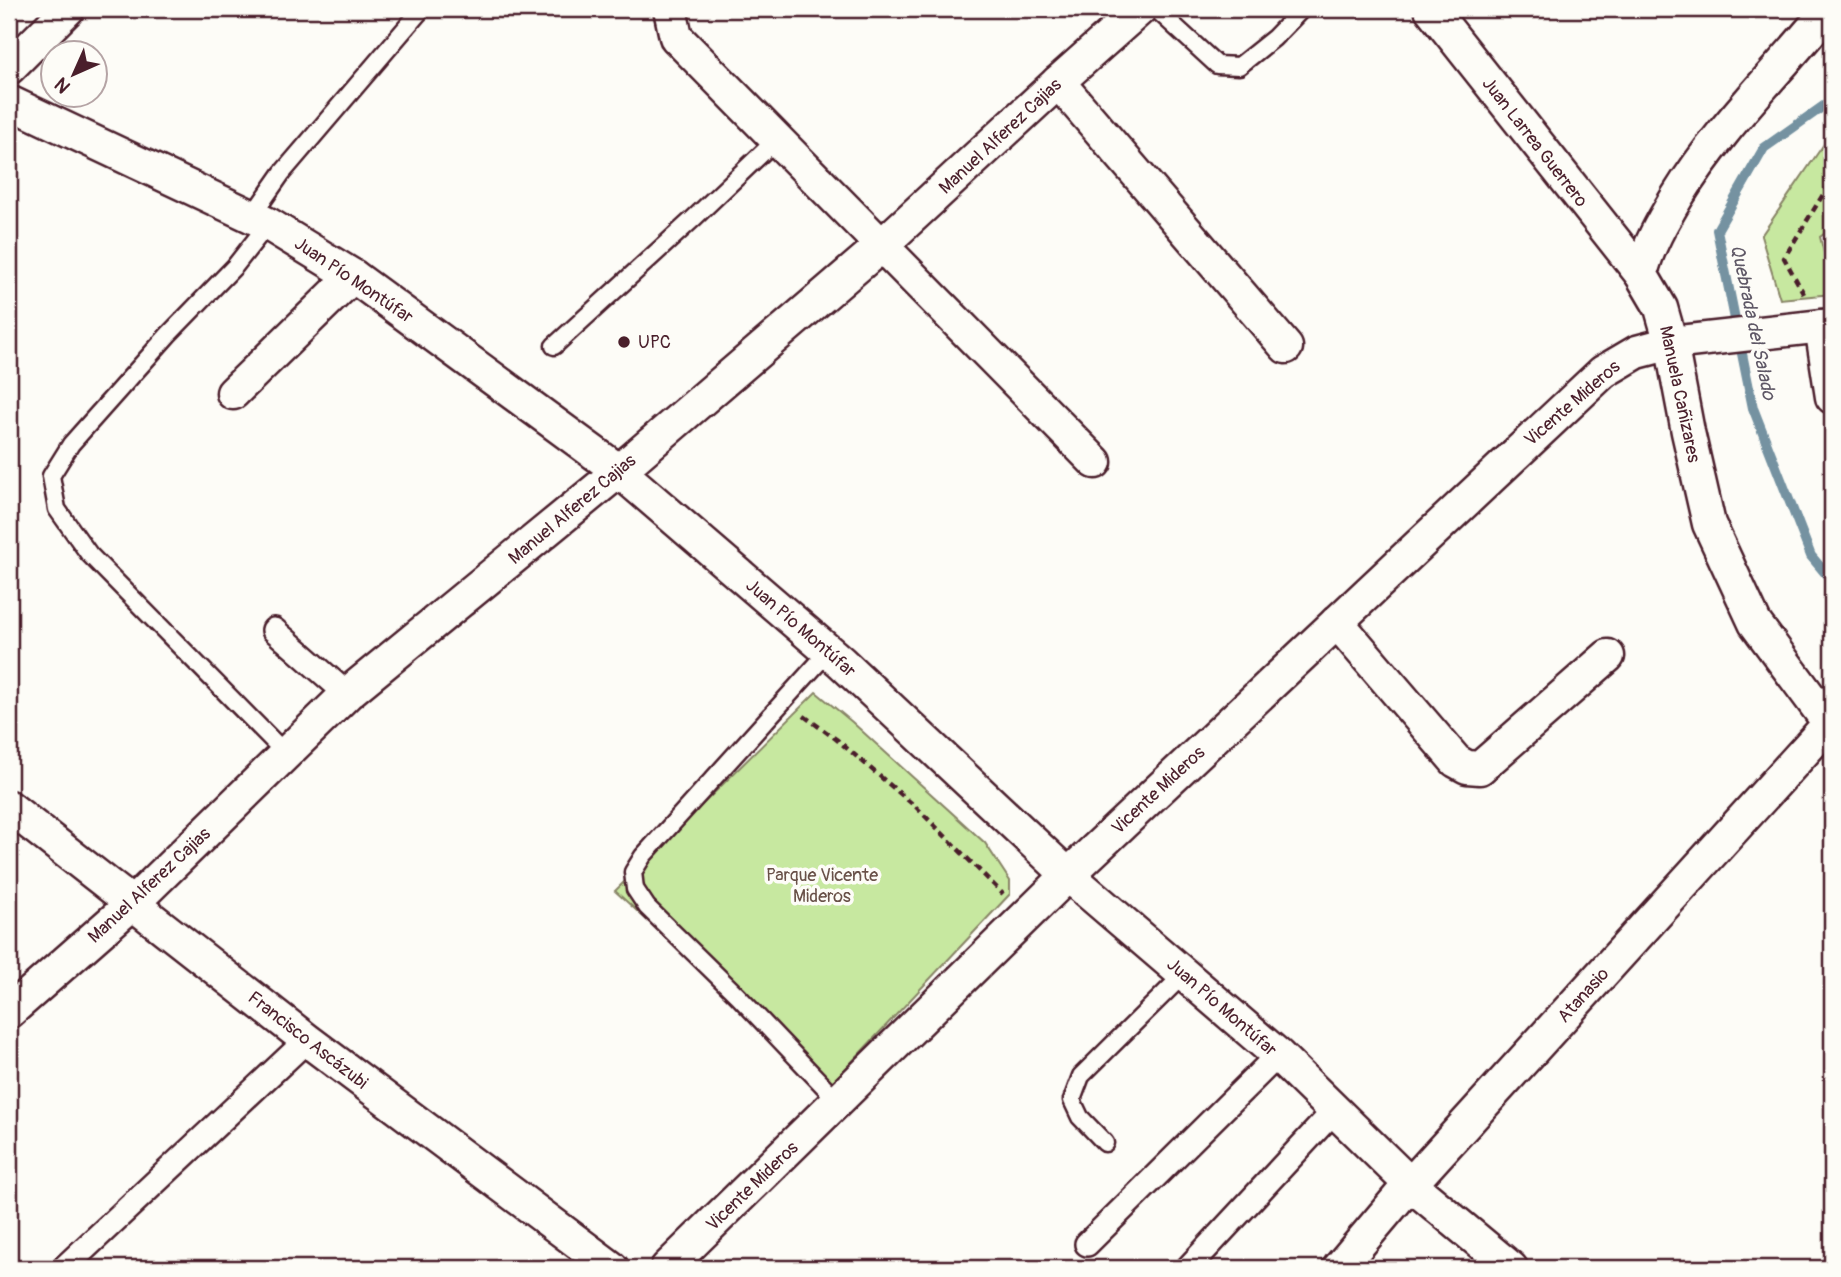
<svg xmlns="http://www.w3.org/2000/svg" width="1841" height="1277" font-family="Pangolin,sans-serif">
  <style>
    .green { fill: #c7e8a0; stroke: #888466; stroke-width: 2 }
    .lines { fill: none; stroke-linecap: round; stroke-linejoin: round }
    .stream { stroke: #7492a1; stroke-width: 10 }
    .service-casing { stroke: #4a1f2b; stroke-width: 21 }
    .pedestrian-casing { stroke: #4a1f2b; stroke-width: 28 }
    .minor-casing { stroke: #4a1f2b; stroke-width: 37 }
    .path { stroke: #4a1f2b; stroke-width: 4.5; stroke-dasharray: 7 5; stroke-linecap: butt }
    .service { stroke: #fdfcf7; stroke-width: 16 }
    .pedestrian { stroke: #fdfcf7; stroke-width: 23 }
    .minor { stroke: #fdfcf7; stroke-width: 32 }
    .poi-dot { fill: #4a1f2b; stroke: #fdfcf7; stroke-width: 2.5 }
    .labels { text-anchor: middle; stroke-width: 7; stroke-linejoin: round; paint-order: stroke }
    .street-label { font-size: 18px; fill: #4a1f2b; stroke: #fdfcf7 }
    .poi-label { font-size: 18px; fill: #4a1f2b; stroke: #fdfcf7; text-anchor: start }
    .park-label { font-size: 18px; fill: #695148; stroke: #fdfcf7 }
    .water-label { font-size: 19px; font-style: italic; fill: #5f5866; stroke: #fdfcf7 }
  </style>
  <rect width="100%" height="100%" fill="#fdfcf7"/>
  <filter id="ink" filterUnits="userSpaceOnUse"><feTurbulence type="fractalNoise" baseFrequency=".0143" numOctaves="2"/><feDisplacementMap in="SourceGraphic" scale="14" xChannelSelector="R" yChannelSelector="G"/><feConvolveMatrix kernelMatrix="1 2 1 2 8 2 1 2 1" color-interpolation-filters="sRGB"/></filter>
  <g filter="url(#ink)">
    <g class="green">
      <polygon points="1832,135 1832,228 1820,237 1832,285 1832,294 1780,299 1761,236 1824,144"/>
      <polygon points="816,692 852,722 985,843 1010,881 1010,894 829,1086 615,891"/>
    </g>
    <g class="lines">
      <polyline class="stream" points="1832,100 1764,148 1717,230 1753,408 1811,556 1832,581"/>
      <g class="service-casing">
        <g id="service">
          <polyline points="1156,9 1217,65 1239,66 1274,38 1302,9"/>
          <polyline points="252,216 282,173 422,9"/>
          <polyline points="268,224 235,266 168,335 71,444 51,476 57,509 89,554 286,754"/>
          <polyline points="554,346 694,218 777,139"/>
          <polyline points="828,652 643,856 633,872 635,889 647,907 738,996 838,1101"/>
          <polyline points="1105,1143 1080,1117 1072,1100 1081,1076 1184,974"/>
        </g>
      </g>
      <g class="pedestrian-casing">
        <g id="pedestrian">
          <polyline points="274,630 347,694"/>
          <polyline points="1087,1244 1278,1055"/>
          <polyline points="64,1268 307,1040"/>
          <polyline points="1188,1268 1334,1111"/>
        </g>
      </g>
      <g class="minor-casing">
        <g id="minor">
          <polyline points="670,9 676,37 1095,462"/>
          <polyline points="1431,9 1641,274 1661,308 1671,343 1688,432 1709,524 1755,623 1832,727"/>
          <polyline points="9,68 68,9"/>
          <polyline points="1058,82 1286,347"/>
          <polyline points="9,102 268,224 353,276 619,471 841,662 1068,875 1278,1055 1411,1185 1511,1268"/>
          <path d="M1641,274C1648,246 1662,222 1677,197C1719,128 1778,72 1829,9"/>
          <polyline points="1821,326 1832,397"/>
          <polyline points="233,393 353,276"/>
          <polyline points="1337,622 1456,761 1467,767 1480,768 1608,656"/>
          <polyline points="9,807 307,1040 612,1268"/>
          <polyline points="9,1012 133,903 347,694 619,471 881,246 1058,82 1140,9"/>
          <polyline points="667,1268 1068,875 1603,372 1637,352 1671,343 1832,325"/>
          <polyline points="1339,1268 1399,1197 1829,724"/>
        </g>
      </g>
      <g class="path">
        <polyline points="1804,294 1784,258 1832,180"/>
        <polyline points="804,716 836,739 916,807 1003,894"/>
      </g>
      <use href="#service" class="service"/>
      <use href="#pedestrian" class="pedestrian"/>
      <use href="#minor" class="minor"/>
    </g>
  </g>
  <circle class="poi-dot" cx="624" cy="342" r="7"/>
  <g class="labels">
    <g class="street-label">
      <text transform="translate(1000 136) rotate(-43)" y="6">Manuel Alferez Cajias</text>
      <text transform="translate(1535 142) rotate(52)" y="6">Juan Larrea Guerrero</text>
      <text transform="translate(354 280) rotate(34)" y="6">Juan Pío Montúfar</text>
      <text transform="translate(1680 394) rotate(78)" y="6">Manuela Cañizares</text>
      <text transform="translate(1572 403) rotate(-41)" y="6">Vicente Mideros</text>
      <text transform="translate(572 509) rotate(-40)" y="6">Manuel Alferez Cajias</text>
      <text transform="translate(801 628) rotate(41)" y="6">Juan Pío Montúfar</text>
      <text transform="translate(1158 790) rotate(-43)" y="6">Vicente Mideros</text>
      <text transform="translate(149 885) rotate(-43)" y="6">Manuel Alferez Cajias</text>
      <text transform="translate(1583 995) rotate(-48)" y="6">Atanasio</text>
      <text transform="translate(1222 1007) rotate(41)" y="6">Juan Pío Montúfar</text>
      <text transform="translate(308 1040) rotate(38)" y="6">Francisco Ascázubi</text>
      <text transform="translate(752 1186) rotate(-44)" y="6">Vicente Mideros</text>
    </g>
    <g class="poi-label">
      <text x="638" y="348">UPC</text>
    </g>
    <g class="park-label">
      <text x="822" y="881">Parque Vicente<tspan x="822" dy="21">Mideros</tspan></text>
    </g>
    <g class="water-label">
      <text transform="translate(1754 322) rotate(78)" y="7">Quebrada del Salado</text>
    </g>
  </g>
  <rect width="1841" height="1277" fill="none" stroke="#fdfcf7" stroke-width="35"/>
  <rect x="18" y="18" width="1806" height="1242" fill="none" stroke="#4a1f2b" stroke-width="2.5" filter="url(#ink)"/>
  <g transform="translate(74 74) rotate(225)"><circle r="33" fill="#fdfcf7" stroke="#b5a4a5" stroke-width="2"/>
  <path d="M0-5L12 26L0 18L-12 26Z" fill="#4a1f2b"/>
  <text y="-10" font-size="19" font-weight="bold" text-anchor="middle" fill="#4a1f2b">N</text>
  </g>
</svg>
